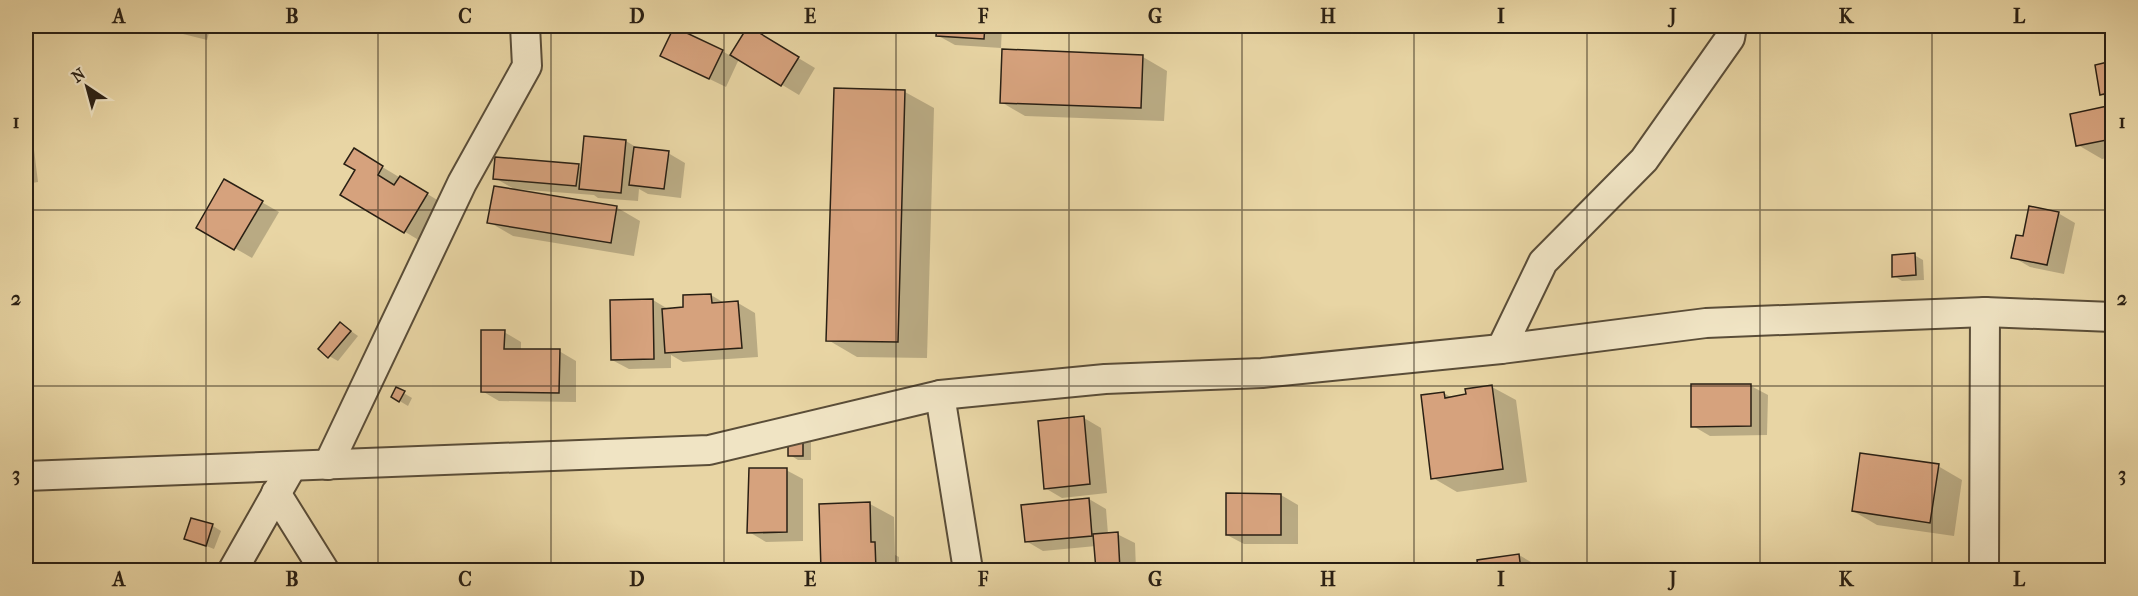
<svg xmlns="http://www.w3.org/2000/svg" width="2138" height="596" font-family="'IM FELL French Canon',serif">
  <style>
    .shadow { fill: #0003 }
    .building { fill: #d6a27d; stroke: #2a2014; stroke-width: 1.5 }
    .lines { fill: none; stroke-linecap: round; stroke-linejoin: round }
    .minor-casing { stroke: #5a4d38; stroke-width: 32 }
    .minor { stroke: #f0e4c4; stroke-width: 28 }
    .grid { fill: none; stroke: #2a2014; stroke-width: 1.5; stroke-opacity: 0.55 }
    .neatline { fill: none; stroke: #2a2014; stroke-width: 2 }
    .grid-label { font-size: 20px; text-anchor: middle; font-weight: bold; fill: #2a2014 }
  </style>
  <rect width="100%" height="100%" fill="#e8d5a4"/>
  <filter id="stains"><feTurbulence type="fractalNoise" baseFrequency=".00333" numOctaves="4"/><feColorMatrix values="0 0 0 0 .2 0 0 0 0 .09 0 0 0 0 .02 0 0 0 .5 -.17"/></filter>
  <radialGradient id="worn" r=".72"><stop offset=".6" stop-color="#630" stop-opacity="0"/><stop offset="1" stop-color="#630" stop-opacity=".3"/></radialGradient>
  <g class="shadow">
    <polygon points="163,26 211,26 207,40 175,32"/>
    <polygon points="938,26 1002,26 1001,48 955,45 937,35"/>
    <polygon points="748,28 815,68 799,95 739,59 726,87 662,56 722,51 731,56"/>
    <polygon points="1143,57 1167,71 1164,121 1025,116 1001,102"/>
    <polygon points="2112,63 2112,100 2101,94 2096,66"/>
    <polygon points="905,92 934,108 927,358 857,357 828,340"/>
    <polygon points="26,100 28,101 38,182 26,184"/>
    <polygon points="2112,107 2112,157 2102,159 2078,145 2072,115"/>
    <polygon points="626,141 639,149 668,153 685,163 681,198 648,194 639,189 638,201 598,198 594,195 514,189 495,178 578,166 583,168"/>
    <polygon points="354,150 444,204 422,242 342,194 357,170"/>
    <polygon points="225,181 279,212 252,258 198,227"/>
    <polygon points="616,207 640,221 634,256 513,236 489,222"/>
    <polygon points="2058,213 2075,223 2064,274 2030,267 2013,257 2024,238"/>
    <polygon points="1914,255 1923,260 1924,280 1902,281 1894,276"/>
    <polygon points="711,295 726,304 738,303 755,313 758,357 683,362 671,355 671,368 629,369 612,360 653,300 668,309 685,308"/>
    <polygon points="341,324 358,336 338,361 329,356"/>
    <polygon points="504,332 521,342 521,350 559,351 576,361 576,402 499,401 482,391"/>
    <polygon points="1751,386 1768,395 1767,435 1710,436 1693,426"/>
    <polygon points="1492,387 1516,400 1527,482 1457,492 1433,478 1444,393 1452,398"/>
    <polygon points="397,389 412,398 408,406 393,397"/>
    <polygon points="1084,418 1101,428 1107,493 1062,498 1045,488"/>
    <polygon points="802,437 811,442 811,460 798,460 790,455"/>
    <polygon points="1938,466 1962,480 1954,536 1877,525 1853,511"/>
    <polygon points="786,470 803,479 803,541 766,542 749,532"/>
    <polygon points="1281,495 1298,505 1298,544 1244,544 1227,535"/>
    <polygon points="1089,499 1106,509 1108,534 1117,534 1135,543 1136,570 1098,570 1096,546 1043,551 1026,541"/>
    <polygon points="870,504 894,517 895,555 899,557 899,570 822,570 821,505"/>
    <polygon points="192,519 213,526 221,531 214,549 186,538"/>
    <polygon points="1519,555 1536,565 1536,570 1480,570 1479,561"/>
  </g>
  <g class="building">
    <polygon points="748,26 799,57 781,86 730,55"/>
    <polygon points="937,26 985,26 984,39 936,36"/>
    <polygon points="674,27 723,50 709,79 660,56"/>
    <polygon points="1002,49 1143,55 1141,108 1000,103"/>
    <polygon points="2112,61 2112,92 2100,95 2095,65"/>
    <polygon points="834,88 905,90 898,342 826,341"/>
    <polygon points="2112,105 2112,139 2076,146 2070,114"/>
    <polygon points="584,136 626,140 621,193 579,189"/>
    <polygon points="634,147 669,151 664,189 629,185"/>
    <polygon points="354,148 383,166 378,175 394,185 400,176 428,193 404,233 340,195 355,170 344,164"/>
    <polygon points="495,157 579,164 576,186 493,179"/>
    <polygon points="224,179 263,201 234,250 196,228"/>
    <polygon points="494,186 617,206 611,243 487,223"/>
    <polygon points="2029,206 2059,212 2047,265 2011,258 2016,235 2023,236"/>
    <polygon points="1915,253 1916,275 1892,277 1892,255"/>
    <polygon points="711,294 712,303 738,301 742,348 665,353 662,309 683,307 683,295"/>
    <polygon points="653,299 654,359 611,360 610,300"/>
    <polygon points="340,322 351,331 328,358 318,349"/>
    <polygon points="481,330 505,330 504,349 560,349 559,393 481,392"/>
    <polygon points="1691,384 1751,384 1751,426 1691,427"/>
    <polygon points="1492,385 1503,469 1431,479 1421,395 1444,392 1445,398 1466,394 1465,389"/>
    <polygon points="396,387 405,391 399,402 391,397"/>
    <polygon points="1084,416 1090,484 1044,489 1038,421"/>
    <rect x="788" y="436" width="15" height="20"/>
    <polygon points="1860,453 1939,464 1930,523 1852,511"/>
    <polygon points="749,468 787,468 787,532 747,533"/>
    <polygon points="1226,493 1281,494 1281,535 1226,535"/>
    <polygon points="1089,498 1092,536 1025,542 1021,505"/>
    <polygon points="870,502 871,542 875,542 876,570 821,570 819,504"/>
    <polygon points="191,518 213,524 206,546 184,539"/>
    <polygon points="1118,532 1120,570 1096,570 1093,534"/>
    <polygon points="1519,554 1521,570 1478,570 1477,560"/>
    <polygon points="83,563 109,568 108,570 45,570 46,564 82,570"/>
  </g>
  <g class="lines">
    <g class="minor-casing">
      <g id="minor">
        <polyline points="1501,349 1543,262 1644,160 1730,38 1732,26"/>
        <polyline points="940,395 968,570"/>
        <polyline points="328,465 462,183 527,66 525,26"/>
        <polyline points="26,476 709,450 940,395 1105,379 1262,373 1501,349 1706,323 1985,312 2112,317"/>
        <polyline points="276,493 324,570"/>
        <polyline points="233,570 292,466"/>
        <polyline points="1984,570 1985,312"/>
      </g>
    </g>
    <use href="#minor" class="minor"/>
  </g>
  <path class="grid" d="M206,26V570M378,26V570M551,26V570M724,26V570M896,26V570M1069,26V570M1242,26V570M1414,26V570M1587,26V570M1760,26V570M1932,26V570M26,210H2112M26,386H2112"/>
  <rect width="2138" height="596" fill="none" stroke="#e8d5a4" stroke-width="66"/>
  <g transform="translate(87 87) rotate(324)" stroke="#f0e4c4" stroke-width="4.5" paint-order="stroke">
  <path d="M0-4.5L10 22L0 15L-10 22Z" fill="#2a2014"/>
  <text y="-9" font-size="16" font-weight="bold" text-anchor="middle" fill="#2a2014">N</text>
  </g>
  <rect x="33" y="33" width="2072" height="530" class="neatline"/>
  <g class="grid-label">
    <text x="119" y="23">A</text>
    <text x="292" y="23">B</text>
    <text x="465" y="23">C</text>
    <text x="637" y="23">D</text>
    <text x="810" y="23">E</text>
    <text x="983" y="23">F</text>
    <text x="1155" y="23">G</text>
    <text x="1328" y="23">H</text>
    <text x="1501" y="23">I</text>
    <text x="1673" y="23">J</text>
    <text x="1846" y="23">K</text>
    <text x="2019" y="23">L</text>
    <text x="16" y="128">1</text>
    <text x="2122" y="128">1</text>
    <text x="16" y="305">2</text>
    <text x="2122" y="305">2</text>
    <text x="16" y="481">3</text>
    <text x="2122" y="481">3</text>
    <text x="119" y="586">A</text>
    <text x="292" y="586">B</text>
    <text x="465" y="586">C</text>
    <text x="637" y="586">D</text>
    <text x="810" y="586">E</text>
    <text x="983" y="586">F</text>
    <text x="1155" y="586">G</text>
    <text x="1328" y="586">H</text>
    <text x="1501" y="586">I</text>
    <text x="1673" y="586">J</text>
    <text x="1846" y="586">K</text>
    <text x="2019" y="586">L</text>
  </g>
  <rect width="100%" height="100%" filter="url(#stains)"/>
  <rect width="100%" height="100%" fill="url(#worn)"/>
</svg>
